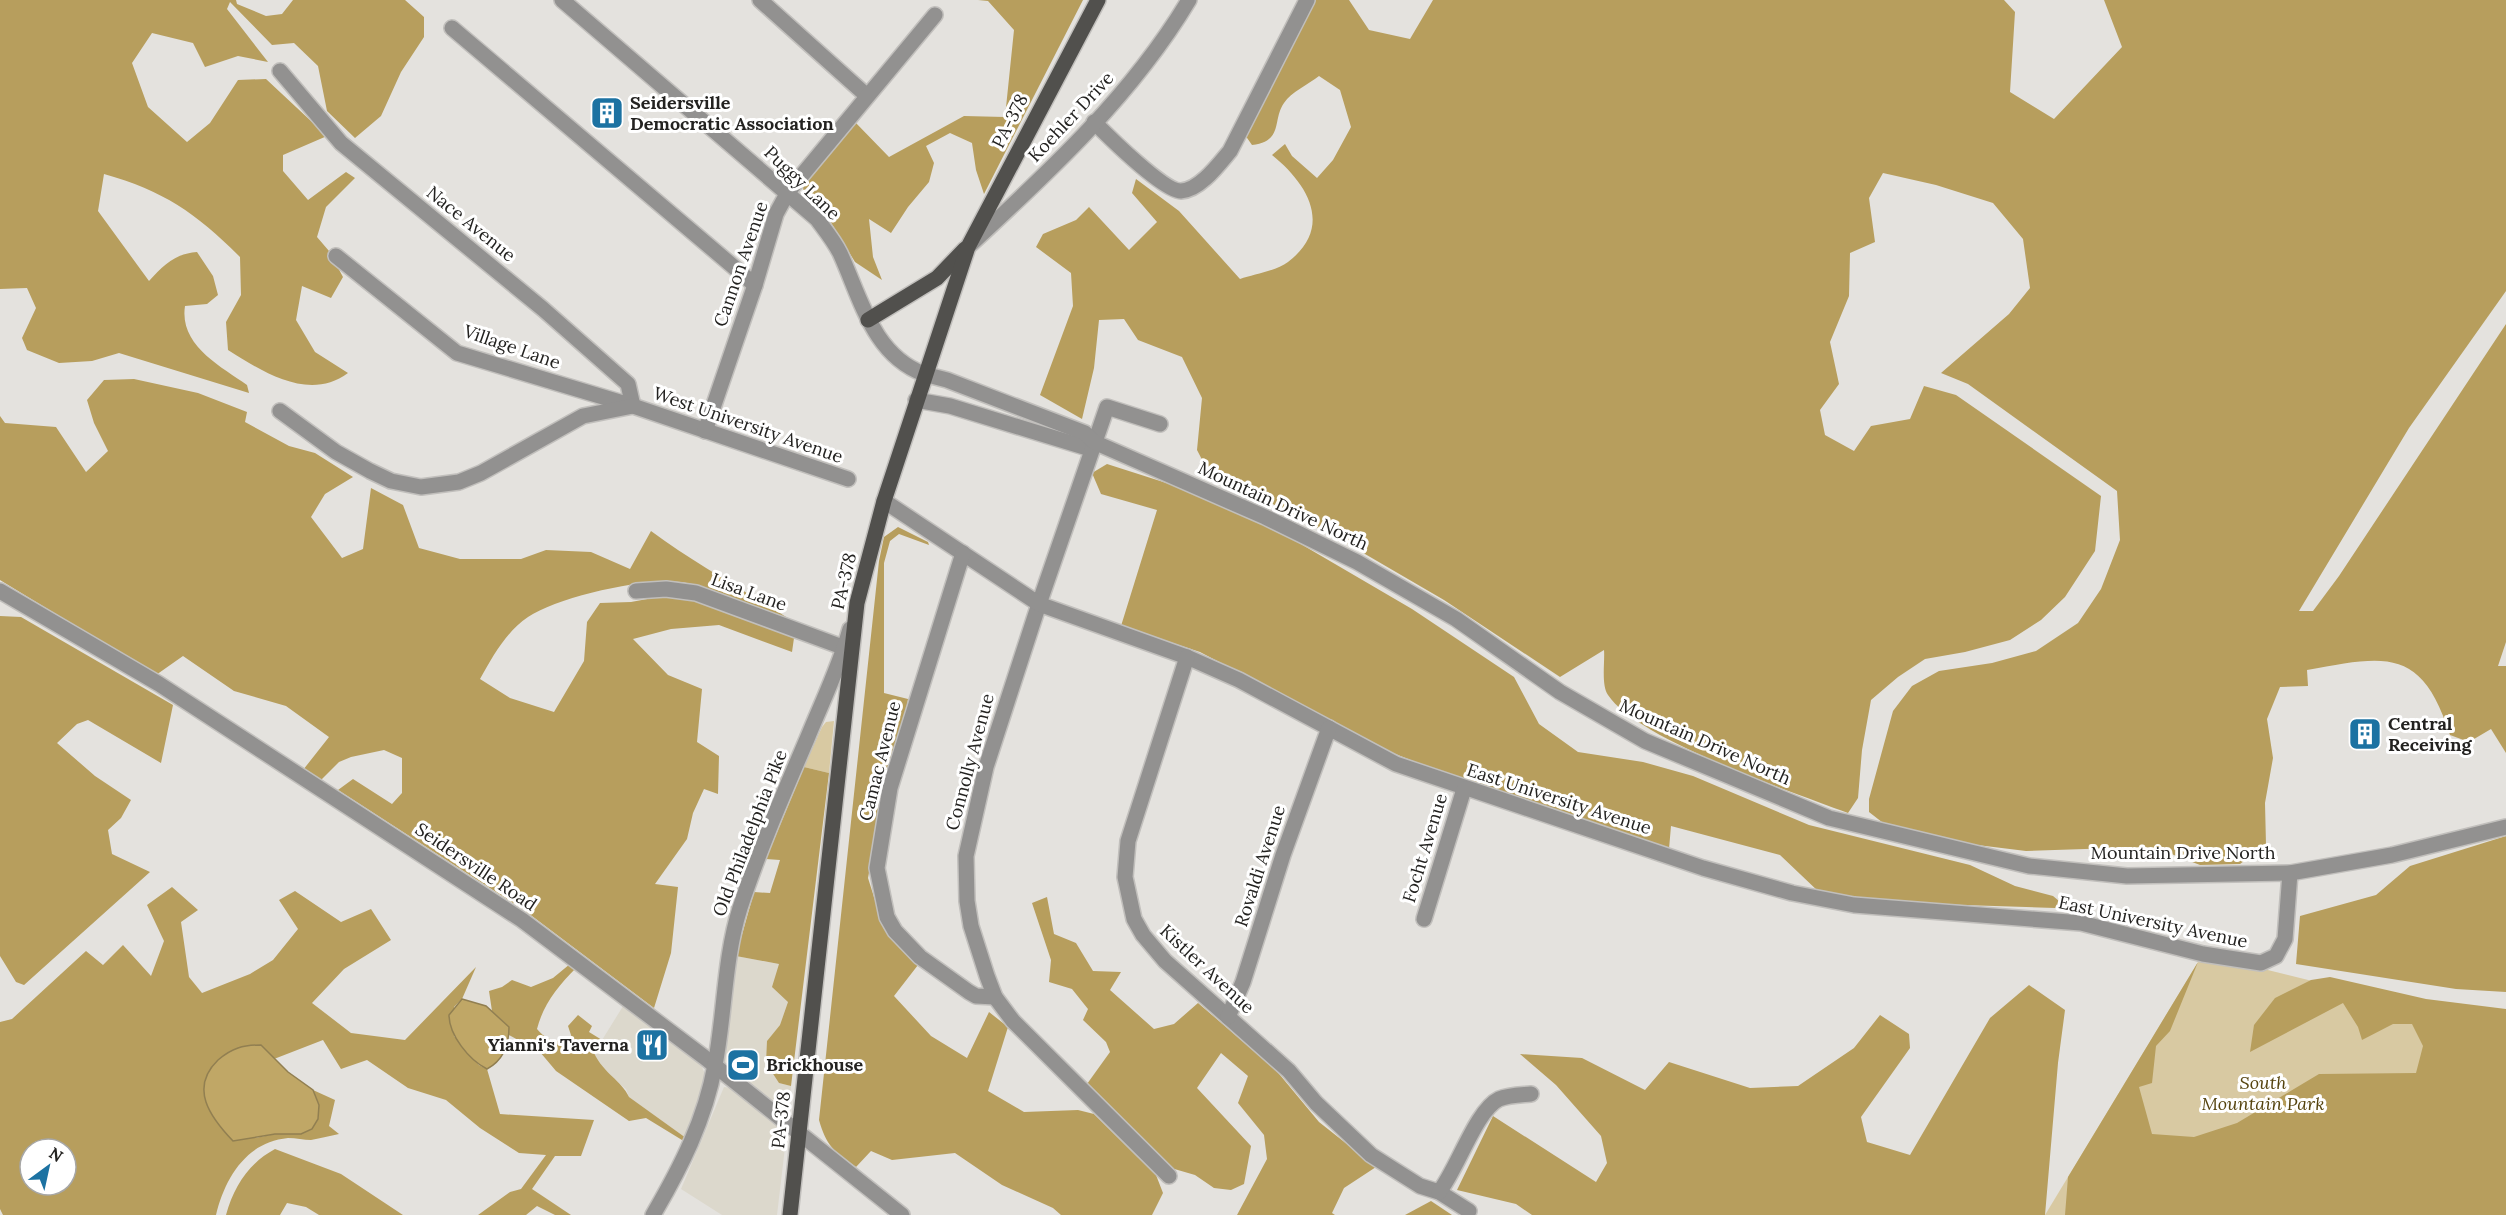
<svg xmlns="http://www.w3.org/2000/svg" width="2506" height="1215" font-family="Lora,serif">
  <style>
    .built { fill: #dcd8cc }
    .green { fill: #d8c9a2 }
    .forest { fill: #b79e5d; fill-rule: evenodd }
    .water { fill: #c0a766; stroke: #917f51; stroke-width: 1.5 }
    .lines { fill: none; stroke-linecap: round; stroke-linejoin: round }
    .minor-casing { stroke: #c1bfbc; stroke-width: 18 }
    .tertiary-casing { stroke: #c1bfbc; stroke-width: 18 }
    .primary-casing { stroke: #c1bfbc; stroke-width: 18 }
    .minor { stroke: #929190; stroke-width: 15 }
    .tertiary { stroke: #929190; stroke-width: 15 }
    .primary { stroke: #51504d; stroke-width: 15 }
    .labels { text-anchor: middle; stroke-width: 6; stroke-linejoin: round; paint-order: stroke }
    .poi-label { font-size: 18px; font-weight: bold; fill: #232220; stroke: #fff; text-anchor: start }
    .street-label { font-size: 18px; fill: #232220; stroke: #fff }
    .park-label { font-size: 18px; font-style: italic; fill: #55430e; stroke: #fff }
  </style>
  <rect width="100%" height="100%" fill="#e4e2de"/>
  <g class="built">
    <polygon points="736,956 779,964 788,1002 780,1025 767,1041 779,1083 791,1086 790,1098 782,1104 773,1103 725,1067 724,1062"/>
    <polygon points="625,1003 695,1057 702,1067 705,1074 700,1102 686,1138 629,1097 626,1089 601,1068 594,1053"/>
    <polygon points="724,1087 731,1088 777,1123 784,1132 786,1139 777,1215 722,1215 681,1189"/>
  </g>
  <g class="green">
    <polygon points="834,721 829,773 804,767 822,727 826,722"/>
    <polygon points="2203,954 2506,1029 2506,1215 2045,1215"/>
  </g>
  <g class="forest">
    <path d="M0,0H236L237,4L266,16L282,14L293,0H405L424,17V37L401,72L381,116L355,138L327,111L318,66L294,43L272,45L230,2L227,9L268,62L238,56L205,67L193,43L152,33L132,63L148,107L187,142L210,123L238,80L266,79L327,136L283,155V171L308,200L346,172L355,178L326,207L317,237L329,251L343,277L331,298L302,286L296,320L315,352L348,373C309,402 263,372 228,350L226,322L241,295L240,257C196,213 164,191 104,174L98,211L149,281C164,265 174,254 197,252L213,276L218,295L207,304L185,306C179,345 220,366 247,385L249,393L119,353L92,361L59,363L27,350L22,338L36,308L27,288L0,289Z"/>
    <polygon points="978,0 1083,0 984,194 976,170 972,143 950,133 926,146 934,163 929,182 908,207 891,233 869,219 873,257 882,280 855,262 827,216 804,197 803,186 855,122 889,157 964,116 1005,117 1014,30 988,1"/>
    <path d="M1316,0H1349L1369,30L1410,39L1433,0H2004L2015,12L2010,92L2054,119L2122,47L2104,0H2506V291L2409,428L2299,611H2313L2339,576L2506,324V642L2498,666H2506V753L2491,729L2469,742L2450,735C2422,647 2387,655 2307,670L2308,686L2280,687L2267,719L2273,758L2265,803L2266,845L2240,864L2200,865L2161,850L2115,848L2026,851L1953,842L1887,826L1869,812V799L1893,711L1912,686L1939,671L1992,663L2036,651L2078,623L2101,589L2120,540L2117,491L1968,384L1941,373L2009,314L2030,288L2023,239L1993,203L1936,185L1883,173L1869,198L1875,242L1850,253L1849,296L1830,342L1839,384L1820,410L1825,435L1854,451L1871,426L1910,419L1924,386L1956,395L2101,496L2095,551L2065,597L2041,620L2010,640L1965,652L1925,659L1898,677L1871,700L1862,750L1858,798L1848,813C1793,792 1638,740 1608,695C1601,685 1605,662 1604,650L1560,677L1444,600L1353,547L1279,507L1210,475L1197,450L1202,398L1182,357L1138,340L1124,319L1099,320L1094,368L1082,419L1040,395L1073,306L1071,273L1036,247L1043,234L1076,220L1089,207L1129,250L1157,222L1132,193L1136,179L1179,211L1240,279C1254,274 1276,271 1288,262C1334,227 1308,184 1272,155L1285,144L1292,156L1317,178L1333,160L1351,127L1340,90L1319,76C1309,84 1291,92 1284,103C1272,120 1284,141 1252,145L1245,135Z"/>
    <path d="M134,379L198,393L247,412L245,422L289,446L315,453L353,477L325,494L311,517L342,558L363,549L371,488L403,505L419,548L460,559H521L546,550L591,552L630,569L651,531C698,566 750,593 800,626C764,612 729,594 692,584C655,574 560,596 528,617C506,632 493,656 480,679L510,698L554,712L584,661L587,622L600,603L631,602L669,595L703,602L794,638L792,652L719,625L671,629L633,639L668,675L702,689L697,742L719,756L718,794L704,789L693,813L687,839L655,884L678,887L671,953L654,1008L524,910L338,790L353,779L392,804L402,793V758L384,750L351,757L339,762L321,780L303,770L329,737L286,706L234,691L183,656L156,675L0,580V416L5,423L56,427L86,472L108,451L94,423L87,400L104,380Z"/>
    <polygon points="1107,464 1182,488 1270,526 1412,609 1514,677 1539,724 1578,752 1643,762 1693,776 1809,825 1970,865 2015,886 2053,896 2077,916 2055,908 1900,903 1820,893 1780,855 1671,826 1669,849 1473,785 1393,753 1200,652 1121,626 1157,510 1101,494 1092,473"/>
    <path d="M898,527L928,542L929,545L899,534L890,541L884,563V693L908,699L903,730L884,791L868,878L884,929L918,965L894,996L931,1036L967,1058L989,1012L1008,1027L988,1091L1024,1112L1078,1110L1094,1114L1156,1175L1163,1193L1152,1215H1061L1053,1208L1002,1185L955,1153L892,1160L871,1151L856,1167C834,1152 826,1145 819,1120L879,561L884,537Z"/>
    <polygon points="0,616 21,617 173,705 161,763 88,720 77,724 57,743 95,776 131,800 121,818 108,830 112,854 150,872 24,985 16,982 0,956"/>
    <polygon points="804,767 829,773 791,1086 779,1083 766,1063 767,1041 780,1025 788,1002 772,987 779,964 736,956 754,892 770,893 780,860 766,859"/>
    <polygon points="2506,836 2506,992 2456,989 2296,964 2300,916 2376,895 2410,866"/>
    <path d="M172,887L198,910L181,922L189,977L202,993L250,974L273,960L298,929L279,900L295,891L341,922L371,909L391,940L344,969L312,1003L351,1033L405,1040L476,967L462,999L454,1007V1036L479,1065L487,1069L500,1114L594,1120L581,1156H555L532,1189L571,1215H555L537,1206L526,1215H478L510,1192L521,1189L546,1155L519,1153L480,1128L446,1100L408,1088L367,1060L341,1069L323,1040L274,1059L261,1045L255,1138L275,1134H301L318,1119L319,1105L313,1090L335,1100L329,1126L339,1134C330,1136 321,1138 311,1140C304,1140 296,1138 288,1138C246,1142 225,1178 216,1215H3L0,1209V1022L12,1019L86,951L103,965L123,945L151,976L164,941L147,905ZM30,1149H66V1185H30Z"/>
    <polygon points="1047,897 1054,934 1076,943 1093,971 1121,972 1110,990 1154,1029 1174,1024 1198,1003 1275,1069 1319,1122 1376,1167 1344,1188 1332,1213 1335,1215 1237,1215 1267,1159 1264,1135 1238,1103 1248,1076 1221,1053 1197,1088 1251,1146 1244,1184 1231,1190 1214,1188 1195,1175 1171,1168 1087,1084 1110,1052 1106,1042 1083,1020 1088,1009 1072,989 1049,982 1051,960 1032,903"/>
    <polygon points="2198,962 2170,1031 2156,1046 2152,1083 2139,1087 2152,1134 2194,1137 2237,1123 2319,1074 2416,1073 2423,1046 2412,1024 2393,1024 2362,1040 2358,1027 2343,1003 2250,1052 2254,1025 2275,998 2311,980 2330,977 2426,999 2506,1009 2506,1215 2065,1215 2068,1177"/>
    <path d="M570,964L576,968C558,986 543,1005 537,1029C547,1041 557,1043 573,1041L568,1026L578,1015L592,1026L589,1032L602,1040L594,1053C604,1074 621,1080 629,1097L686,1138L682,1140L646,1118L629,1121L556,1071L540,1052L509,1035V1027L492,1011L489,991L502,987L512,980L531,987L553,978Z"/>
    <polygon points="2029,985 2065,1010 2058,1063 2045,1215 1532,1215 1516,1204 1457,1190 1493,1116 1596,1182 1607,1163 1601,1136 1556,1085 1520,1054 1582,1058 1645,1090 1669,1062 1750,1088 1798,1086 1854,1048 1880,1015 1909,1034 1910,1048 1861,1117 1867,1142 1910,1155 1990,1018"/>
    <path d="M275,1149L341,1174L403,1215H319L306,1207L287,1203L280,1215H226C234,1186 249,1163 275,1149Z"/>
    <polygon points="1431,1201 1452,1215 1405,1215"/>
  </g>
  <g class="water">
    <path d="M462,999L486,1006L509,1027C509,1045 504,1060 487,1069C469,1060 449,1035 449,1015Z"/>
    <path d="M261,1045L288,1072L313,1090L319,1105L318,1119L312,1129L301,1134H275L233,1141C210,1117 189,1088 218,1060C232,1048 243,1045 261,1045Z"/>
  </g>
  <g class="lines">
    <g class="minor-casing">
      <g id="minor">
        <path d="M562,0L817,219C825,230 834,241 840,253C861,299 873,355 924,374"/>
        <polyline points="760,0 866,95"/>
        <polyline points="452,28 755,285"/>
        <polyline points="280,71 341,143 543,309 628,384 633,406 457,353 336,256"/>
        <path d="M1094,122C1108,136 1164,192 1181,191C1200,190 1219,164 1230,151L1307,0"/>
        <path d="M970,245C1050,171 1133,94 1189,0"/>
        <polyline points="916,400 950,406 1084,447 1094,442"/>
        <polyline points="280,411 336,452 370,471 391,481 421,487 459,482 481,473 583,416 633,406 848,479"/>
        <polyline points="1160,424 1107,407 1039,604 986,767 966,856 967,901 971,926 987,976 995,997 1013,1021 1169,1176"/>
        <polyline points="705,431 755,285 776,214 788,192 935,15"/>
        <polyline points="884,501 1039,604 1187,657 1239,680 1396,764 1703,868 1792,893 1854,905 2081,923 2203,954 2261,963 2276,956 2285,939 2290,873"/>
        <polyline points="963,553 890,788 877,868 887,917 895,931 920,957 969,992 976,996 995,997"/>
        <polyline points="636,591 666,589 696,593 845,648"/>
        <polyline points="1187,657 1128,841 1125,877 1134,919 1143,935 1165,961 1289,1071 1316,1103 1371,1155 1420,1186 1439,1192 1469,1211"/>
        <polyline points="1424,919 1464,789"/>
        <polyline points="1228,1017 1243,982 1283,855 1329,728"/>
        <path d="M1439,1192C1457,1170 1476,1110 1499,1099C1509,1095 1520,1095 1531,1094"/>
      </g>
    </g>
    <g class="tertiary-casing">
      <g id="tertiary">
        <polyline points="924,374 947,380 1085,433 1094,442 1265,517 1357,562 1456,619 1560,692 1645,741 1829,818 2029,866 2127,876 2290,873 2392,855 2506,827"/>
        <polyline points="0,591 159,684 522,920 704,1057 902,1215"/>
        <path d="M653,1215C681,1167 705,1120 715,1065C725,1013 724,959 740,908C759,850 783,795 807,739C822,702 839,668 850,629"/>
      </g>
    </g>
    <g class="primary-casing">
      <g id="primary">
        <polyline points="868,320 937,278 965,249"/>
        <polyline points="790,1215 857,603 884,501 968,247 1098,0"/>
      </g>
    </g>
    <use href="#minor" class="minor"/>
    <use href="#tertiary" class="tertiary"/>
    <use href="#primary" class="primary"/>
  </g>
  <defs>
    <g id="building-square" transform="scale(1.725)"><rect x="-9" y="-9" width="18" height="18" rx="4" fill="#1c72a2" stroke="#fff"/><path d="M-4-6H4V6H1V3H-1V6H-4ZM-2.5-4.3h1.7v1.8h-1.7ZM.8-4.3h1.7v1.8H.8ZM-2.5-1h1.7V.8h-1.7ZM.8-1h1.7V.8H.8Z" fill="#fff"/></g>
    <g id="restaurant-square" transform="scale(1.725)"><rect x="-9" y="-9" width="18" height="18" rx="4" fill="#1c72a2" stroke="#fff"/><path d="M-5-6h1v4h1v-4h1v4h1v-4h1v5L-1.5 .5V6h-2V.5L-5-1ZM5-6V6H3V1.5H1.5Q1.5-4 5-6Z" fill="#fff"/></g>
    <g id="stadium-square" transform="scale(1.725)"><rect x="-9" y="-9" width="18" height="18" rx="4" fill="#1c72a2" stroke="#fff"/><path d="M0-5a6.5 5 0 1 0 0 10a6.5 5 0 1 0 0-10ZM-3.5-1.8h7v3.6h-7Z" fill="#fff"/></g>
  </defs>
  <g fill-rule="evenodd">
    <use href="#building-square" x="607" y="113"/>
    <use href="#building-square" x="2365" y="734"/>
    <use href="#restaurant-square" x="652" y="1045"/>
    <use href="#stadium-square" x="743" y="1065"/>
  </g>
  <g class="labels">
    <g class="poi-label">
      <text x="630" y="109">Seidersville<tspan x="630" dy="21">Democratic Association</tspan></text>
      <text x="2388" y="730">Central<tspan x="2388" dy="21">Receiving</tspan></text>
      <text x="629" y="1051" text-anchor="end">Yianni's Taverna</text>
      <text x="766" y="1071">Brickhouse</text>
    </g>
    <g class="street-label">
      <text transform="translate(1071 117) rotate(-47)" y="6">Koehler Drive</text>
      <text transform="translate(1010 121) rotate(-63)" y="6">PA-378</text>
      <text transform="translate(802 183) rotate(44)" y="6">Puggy Lane</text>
      <text transform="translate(471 224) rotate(39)" y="6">Nace Avenue</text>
      <text transform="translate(741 264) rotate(-71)" y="6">Cannon Avenue</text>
      <text transform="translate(512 347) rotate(19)" y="6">Village Lane</text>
      <text transform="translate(748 425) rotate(19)" y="6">West University Avenue</text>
      <text transform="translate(1283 506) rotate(25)" y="6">Mountain Drive North</text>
      <text transform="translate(844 581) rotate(-77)" y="6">PA-378</text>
      <text transform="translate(749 592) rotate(20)" y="6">Lisa Lane</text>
      <text transform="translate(1705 742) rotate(24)" y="6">Mountain Drive North</text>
      <text transform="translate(880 761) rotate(-76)" y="6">Camac Avenue</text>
      <text transform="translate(970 762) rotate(-75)" y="6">Connolly Avenue</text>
      <text transform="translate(1559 799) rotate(18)" y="6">East University Avenue</text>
      <text transform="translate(750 833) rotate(-69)" y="6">Old Philadelphia Pike</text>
      <text transform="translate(1425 848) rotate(-73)" y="6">Focht Avenue</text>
      <text x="2183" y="859">Mountain Drive North</text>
      <text transform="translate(1260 866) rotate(-72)" y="6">Rovaldi Avenue</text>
      <text transform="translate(476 867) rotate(34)" y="6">Seidersville Road</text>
      <text transform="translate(2153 922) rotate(12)" y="6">East University Avenue</text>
      <text transform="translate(1207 969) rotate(43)" y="6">Kistler Avenue</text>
      <text transform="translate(781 1120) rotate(-84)" y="6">PA-378</text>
    </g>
    <g class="park-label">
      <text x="2263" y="1089">South<tspan x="2263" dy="21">Mountain Park</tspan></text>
    </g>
  </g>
  <g transform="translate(48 1167) rotate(33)"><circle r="28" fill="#ffffff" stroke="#a7a7a6" stroke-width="1.5"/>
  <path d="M0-4.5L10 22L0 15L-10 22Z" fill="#1c72a2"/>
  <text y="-9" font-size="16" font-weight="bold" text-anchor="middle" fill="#232220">N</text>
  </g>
</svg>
